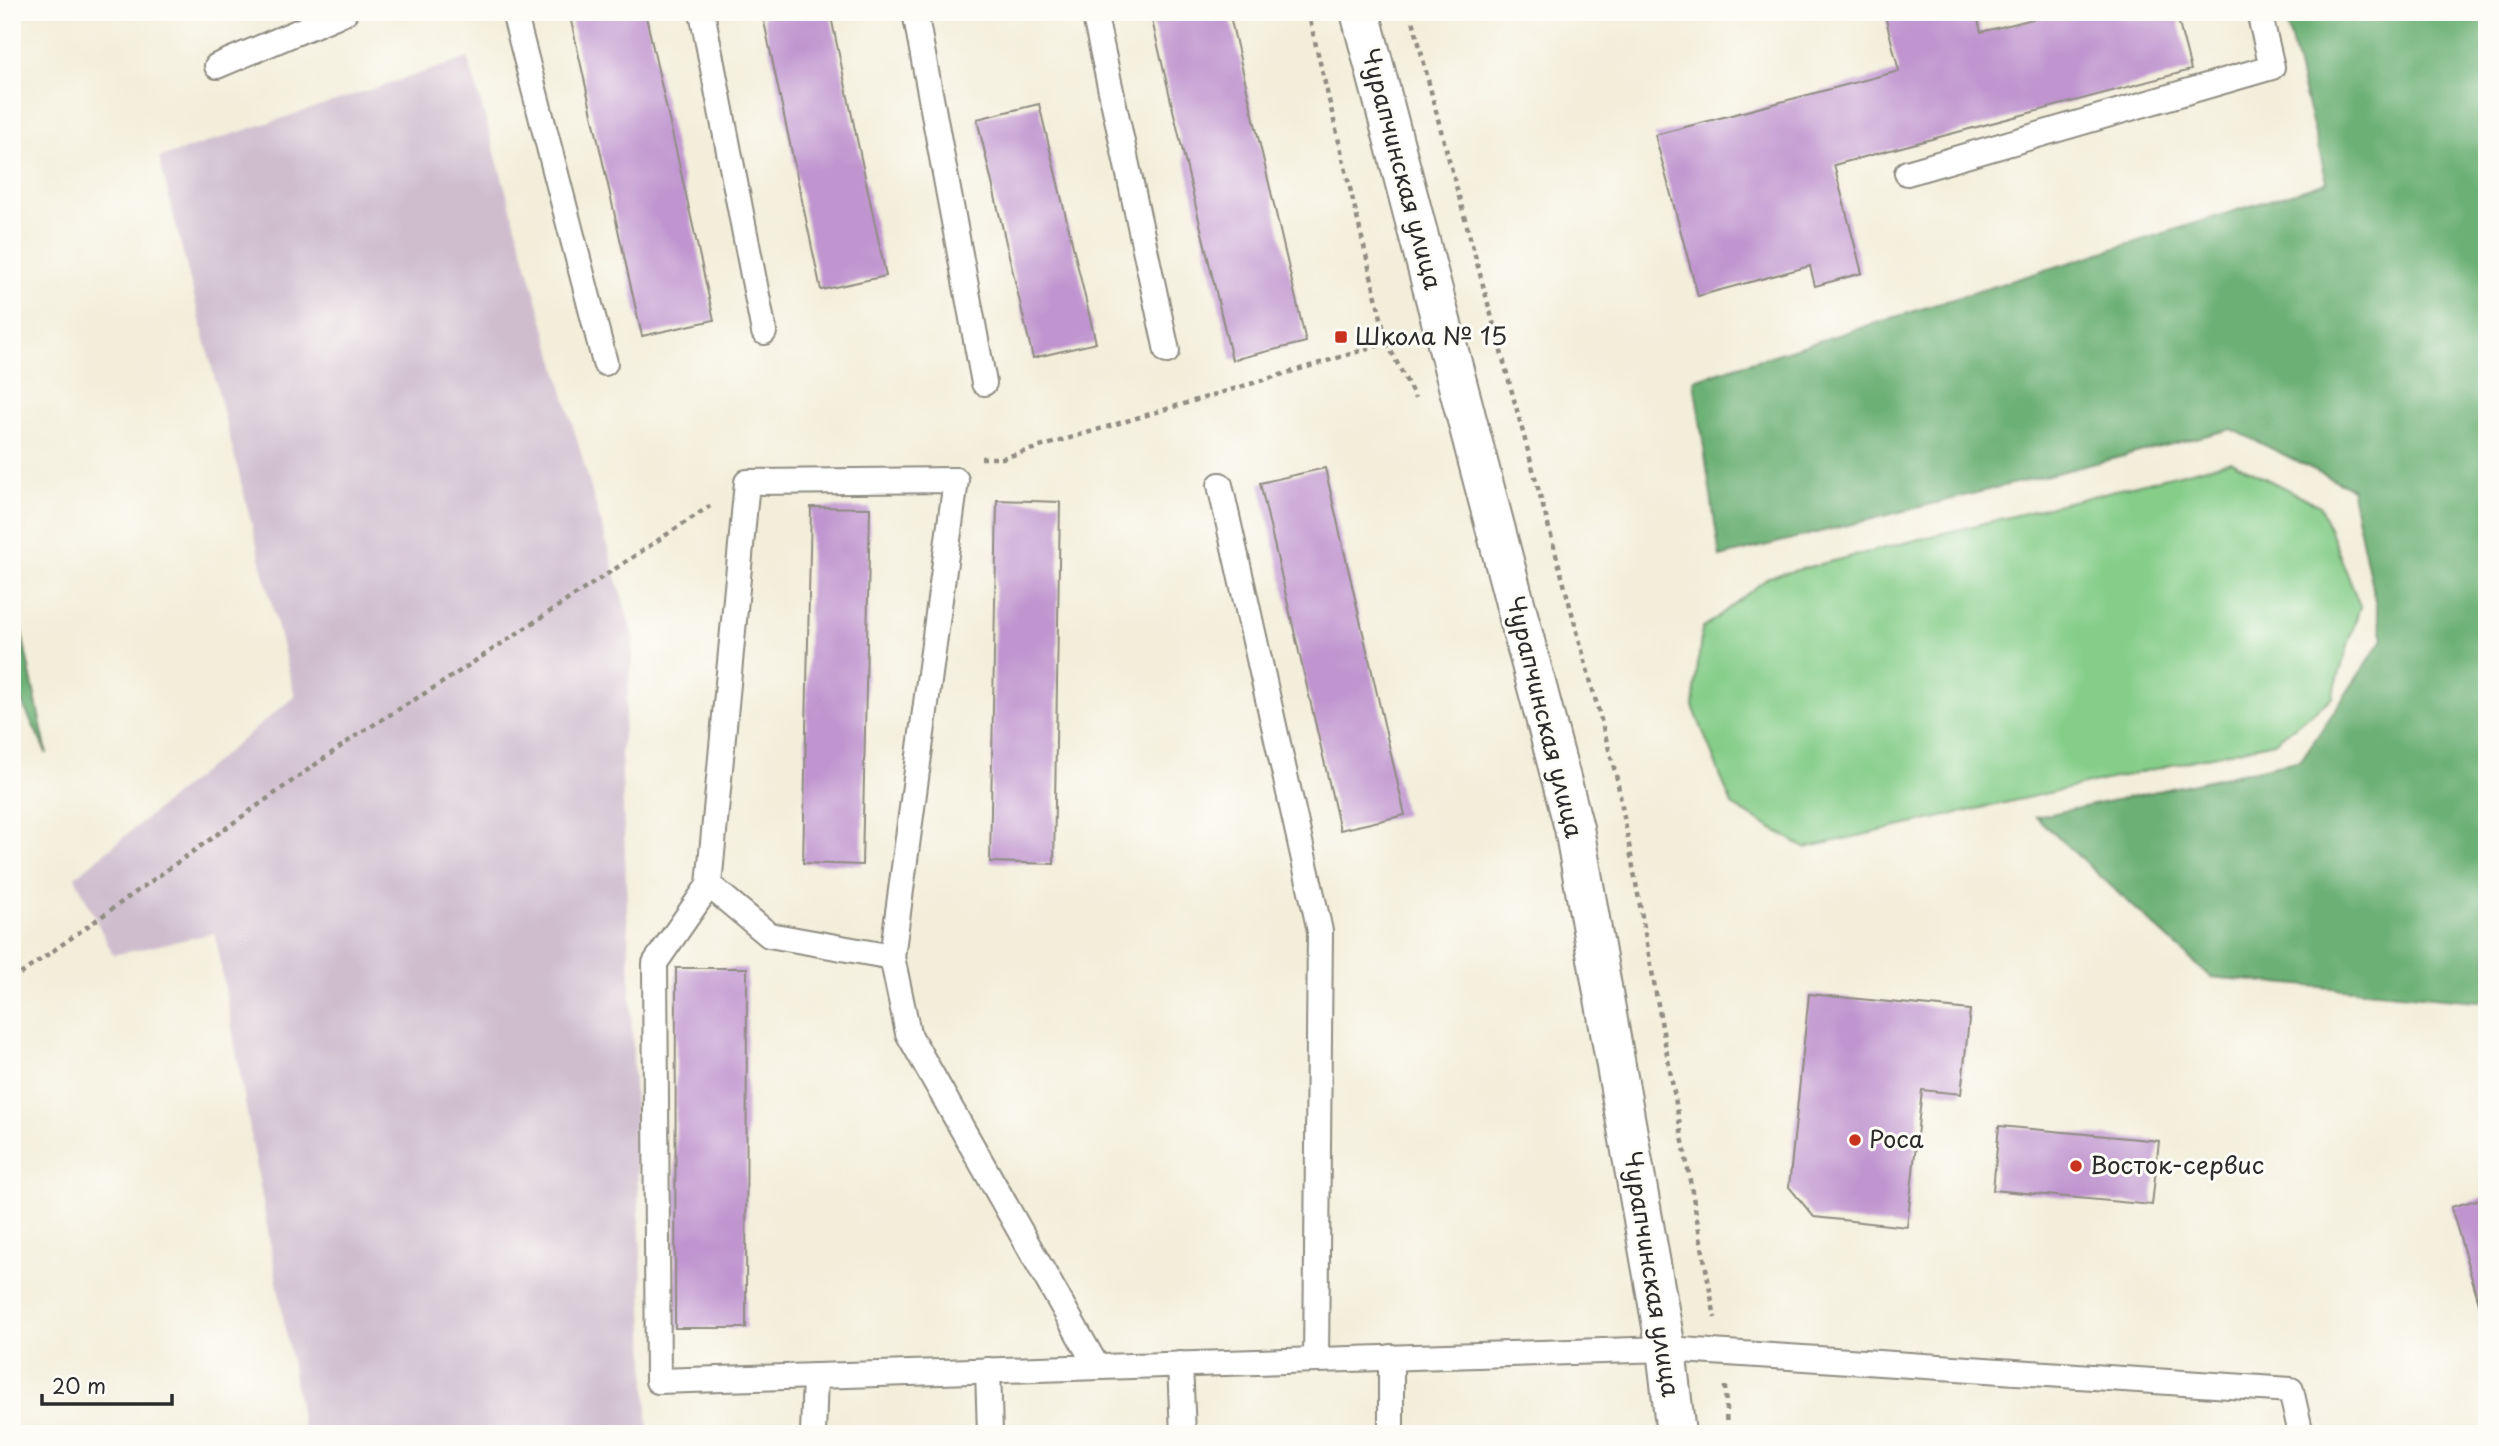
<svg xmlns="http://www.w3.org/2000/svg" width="2499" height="1446" font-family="'Playpen Sans',sans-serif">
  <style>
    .industrial { fill: #cfbdce }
    .green { fill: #85cd89; stroke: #587c5a; stroke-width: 2 }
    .forest { fill: #6cb075; stroke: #4c6e50; stroke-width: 2 }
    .building { fill: #c095cf }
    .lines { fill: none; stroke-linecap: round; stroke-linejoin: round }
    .lane-casing { stroke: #8f8c82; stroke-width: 28 }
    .street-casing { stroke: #8f8c82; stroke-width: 42 }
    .path { stroke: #8f8c82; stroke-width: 4.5; stroke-dasharray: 5 5; stroke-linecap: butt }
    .lane { stroke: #fff; stroke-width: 24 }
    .street { stroke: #fff; stroke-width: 38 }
    .poi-dot { fill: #c8321e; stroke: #fdfcf7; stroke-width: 2.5 }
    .labels { text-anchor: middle; stroke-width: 6; stroke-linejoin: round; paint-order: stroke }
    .street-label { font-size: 24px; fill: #2b2b2b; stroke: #fdfcf7 }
    .poi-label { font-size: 24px; fill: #2b2b2b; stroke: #fdfcf7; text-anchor: start }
  </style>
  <rect width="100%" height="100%" fill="#fdfcf7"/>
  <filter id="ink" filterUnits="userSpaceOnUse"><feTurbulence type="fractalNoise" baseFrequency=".0143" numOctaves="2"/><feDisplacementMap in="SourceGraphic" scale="14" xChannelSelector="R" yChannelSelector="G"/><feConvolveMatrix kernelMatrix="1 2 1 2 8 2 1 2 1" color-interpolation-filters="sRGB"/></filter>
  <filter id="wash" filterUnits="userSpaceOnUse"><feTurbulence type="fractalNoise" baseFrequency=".00686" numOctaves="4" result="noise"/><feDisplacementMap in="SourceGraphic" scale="28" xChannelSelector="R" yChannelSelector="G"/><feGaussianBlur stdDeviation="1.57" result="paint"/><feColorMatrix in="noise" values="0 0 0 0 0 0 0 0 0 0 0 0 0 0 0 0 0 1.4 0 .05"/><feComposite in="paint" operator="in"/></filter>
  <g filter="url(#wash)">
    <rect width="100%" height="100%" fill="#f3eeda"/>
    <polygon class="industrial" points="468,58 634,639 621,753 648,1434 304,1434 215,933 113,955 75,877 295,696 159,158"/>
    <polygon class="green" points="2231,461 2320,506 2360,606 2332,698 2274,742 1805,848 1732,805 1693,706 1702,629 1769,577"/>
    <g class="forest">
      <polygon points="2284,12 2487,12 2487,1002 2210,977 2036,817 2301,760 2383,639 2351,488 2232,429 1720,557 1694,380 2327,182"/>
      <polygon points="12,586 47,754 12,682"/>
    </g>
    <g id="blocks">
      <g class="building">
        <polygon points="569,12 645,12 714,320 642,336"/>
        <polygon points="762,12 830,12 886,276 821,290"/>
        <polygon points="1150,12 1229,12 1306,342 1232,360"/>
        <polygon points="1884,12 1976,12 1981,32 2061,12 2176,12 2191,70 1834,165 1862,273 1815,286 1810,266 1698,296 1655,135 1899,71"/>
        <polygon points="1039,104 1096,343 1033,358 977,119"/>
        <polygon points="1325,468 1405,815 1340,830 1260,483"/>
        <polygon points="997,500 1060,502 1054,864 990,862"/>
        <polygon points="811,507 870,508 862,865 803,863"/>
        <polygon points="676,968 747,968 746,1328 675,1328"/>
        <polygon points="1809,994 1970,1010 1961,1094 1922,1090 1907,1227 1814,1217 1789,1187"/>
        <polygon points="1999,1126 2159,1141 2152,1205 1993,1190"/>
        <polygon points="2487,1197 2487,1326 2486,1327 2451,1207"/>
      </g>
    </g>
  </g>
  <g filter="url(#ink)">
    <use href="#blocks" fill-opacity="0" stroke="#8f8c82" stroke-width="2"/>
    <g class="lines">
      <g class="lane-casing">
        <g id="lane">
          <polyline points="514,12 605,363"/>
          <polyline points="702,12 764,332"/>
          <polyline points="915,12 984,383"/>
          <polyline points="1094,12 1167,351"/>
          <polyline points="217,66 345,12"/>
          <polyline points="1907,173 2272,67 2259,12"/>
          <polyline points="1220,485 1320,931 1316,1360"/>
          <polyline points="709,885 747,482 956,480 892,957"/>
          <polyline points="1391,1357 1391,1434"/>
          <polyline points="1180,1364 1183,1434"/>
          <polyline points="1097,1367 908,1033 892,957 769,935 709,885 655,963 658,1381 1666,1349 2291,1390 2301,1434"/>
          <polyline points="988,1370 990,1434"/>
          <polyline points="813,1434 815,1376"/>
        </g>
      </g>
      <g class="street-casing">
        <polyline id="street" points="1360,12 1574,828 1666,1349 1676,1434"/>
      </g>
      <g class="path">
        <polyline points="1308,12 1387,343 1415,398"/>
        <polyline points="1411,12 1439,123 1617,779 1715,1318"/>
        <polyline points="981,458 1003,458 1387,343"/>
        <polyline points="12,980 357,735 448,679 710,506"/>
        <polyline points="1725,1386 1727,1434"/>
      </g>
      <use href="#lane" class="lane"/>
      <use href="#street" class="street"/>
    </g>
  </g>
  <g class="poi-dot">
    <rect x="1334" y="330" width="14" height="14" rx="3.5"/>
    <circle cx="1855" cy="1140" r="7"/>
    <circle cx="2076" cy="1166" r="7"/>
  </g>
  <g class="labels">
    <g class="street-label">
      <text transform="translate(1401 169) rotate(75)" y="8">Чурапчинская улица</text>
      <text transform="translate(1544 717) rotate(76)" y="8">Чурапчинская улица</text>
      <text transform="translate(1651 1274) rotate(81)" y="8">Чурапчинская улица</text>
    </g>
    <g class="poi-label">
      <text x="1355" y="345">Школа № 15</text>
      <text x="1869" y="1148">Роса</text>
      <text x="2090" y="1174">Восток-сервис</text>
    </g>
  </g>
  <rect width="2499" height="1446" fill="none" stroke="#fdfcf7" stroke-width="42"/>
  <path d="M42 1394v10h130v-10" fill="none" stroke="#2b2b2b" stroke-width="3.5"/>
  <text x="52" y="1394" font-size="21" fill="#2b2b2b" stroke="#fdfcf7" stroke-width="5" paint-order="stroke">20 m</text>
</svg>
